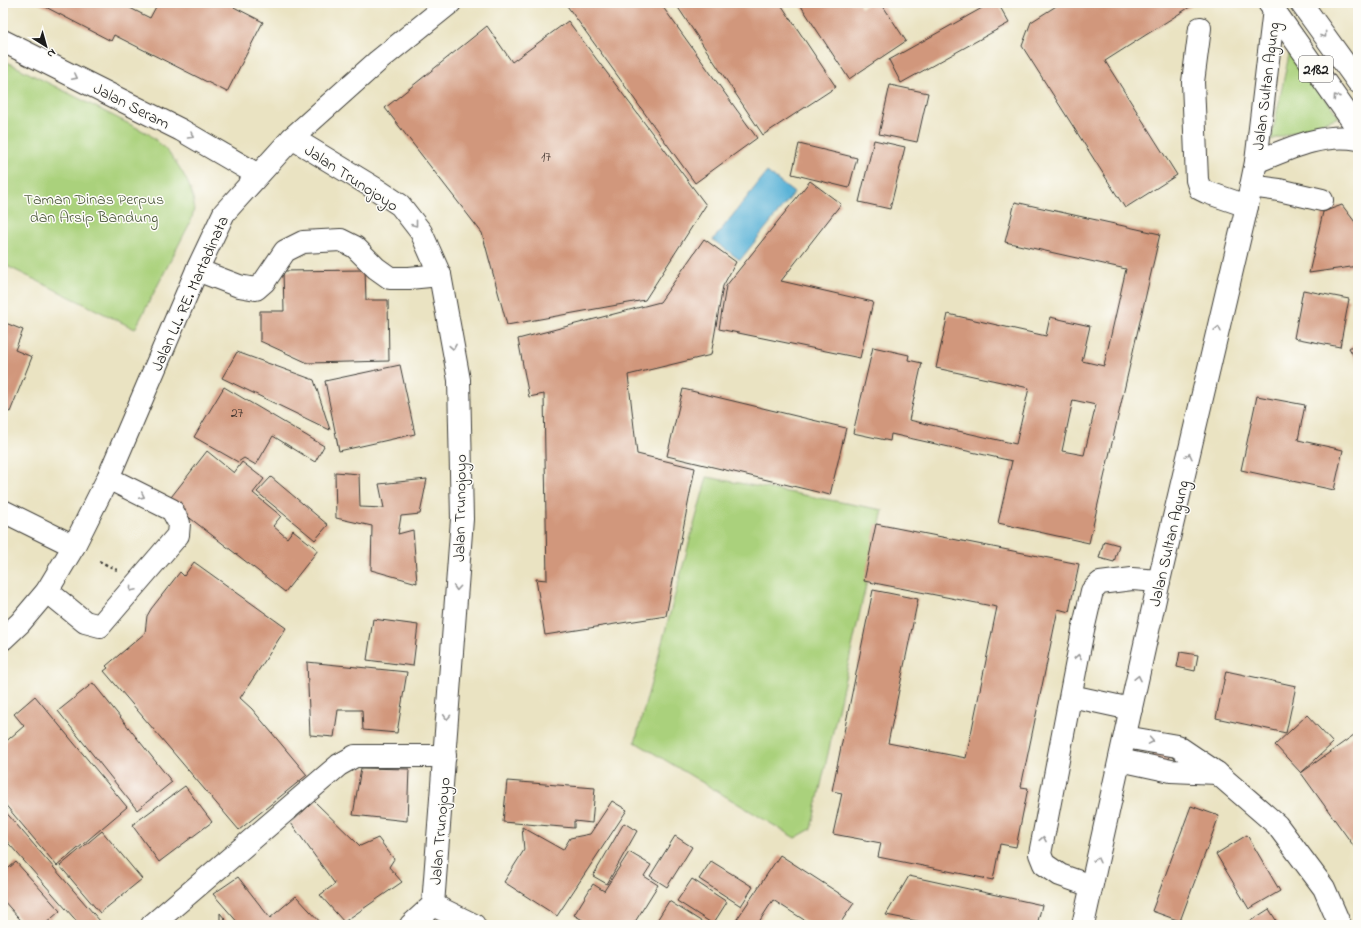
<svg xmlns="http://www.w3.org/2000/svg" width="1361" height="928" font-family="'Indie Flower',sans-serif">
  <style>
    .green { fill: #aad17c; stroke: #63764c }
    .water { fill: #5ab2d7; stroke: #3b677a }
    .building { fill: #d1977c; fill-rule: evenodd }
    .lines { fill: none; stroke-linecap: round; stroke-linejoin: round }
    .minor-casing { stroke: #3b3a35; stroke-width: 24 }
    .major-casing { stroke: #3b3a35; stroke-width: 24 }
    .path { stroke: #3b3a35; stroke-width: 2.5; stroke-dasharray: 3 3; stroke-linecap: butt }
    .minor { stroke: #fff; stroke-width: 22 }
    .major { stroke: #fff; stroke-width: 22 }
    .oneway { stroke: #999 }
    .labels { text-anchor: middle; stroke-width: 3; stroke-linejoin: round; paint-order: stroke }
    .number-label { font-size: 14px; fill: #493b34 }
    .shield { fill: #fdfcf7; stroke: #605f5e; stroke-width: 1 }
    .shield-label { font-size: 15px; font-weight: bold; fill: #1c1c1c }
    .street-label { font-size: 16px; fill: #1c1c1c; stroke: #fdfcf7 }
    .park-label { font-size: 16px; fill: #4e5b3e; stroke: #fdfcf7 }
  </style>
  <rect width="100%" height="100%" fill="#fdfcf7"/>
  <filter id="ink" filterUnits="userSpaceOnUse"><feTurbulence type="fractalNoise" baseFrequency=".025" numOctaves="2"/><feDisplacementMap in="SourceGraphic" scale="8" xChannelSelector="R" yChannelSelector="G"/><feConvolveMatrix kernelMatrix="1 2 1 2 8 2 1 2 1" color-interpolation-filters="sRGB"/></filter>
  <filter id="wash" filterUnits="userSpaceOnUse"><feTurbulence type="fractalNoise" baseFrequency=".012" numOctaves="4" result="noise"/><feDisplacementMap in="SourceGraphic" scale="16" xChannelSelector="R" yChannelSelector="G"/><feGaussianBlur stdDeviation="0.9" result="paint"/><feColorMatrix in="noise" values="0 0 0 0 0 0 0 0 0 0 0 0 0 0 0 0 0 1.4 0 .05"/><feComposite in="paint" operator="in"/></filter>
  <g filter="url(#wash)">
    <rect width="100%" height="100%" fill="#eae3c2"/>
    <g class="green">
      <polygon points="1290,50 1339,117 1271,140"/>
      <path d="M3,60L149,134C154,139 160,143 165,149C177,161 194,188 194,206C194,211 192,217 191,221L135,329L3,264Z"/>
      <polygon points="707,477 883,510 811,829 795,838 635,742"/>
    </g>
    <polygon class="water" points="767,172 794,193 740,260 713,240"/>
    <g id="blocks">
      <g class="building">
        <polygon points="38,3 130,3 128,7 150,18 158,3 226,3 263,22 227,92 114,35 111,41"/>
        <polygon points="565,3 660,3 757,138 695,183"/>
        <polygon points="675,3 780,3 836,87 763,135"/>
        <polygon points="799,3 858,3 861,8 869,3 881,3 906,41 849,79"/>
        <polygon points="991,3 998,3 1009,23 901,83 889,60"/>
        <polygon points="1061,3 1196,3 1105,61 1177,175 1125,208 1022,46 1031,22"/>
        <polygon points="568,21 706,205 645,300 507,325 482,233 385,108 487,26 512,62"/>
        <polygon points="890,85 928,93 917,142 879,134"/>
        <polygon points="874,140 905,147 890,209 859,202"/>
        <polygon points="799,144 857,158 849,188 792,174"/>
        <polygon points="810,181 841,204 781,281 873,302 860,358 719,329 726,286"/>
        <path d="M1015,202L1160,234L1089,543L998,523L1012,461L891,434L890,441L853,433L873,347L909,355L908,360L922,363L909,420L1016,444L1029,388L936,368L948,314L1046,336L1050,317L1090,326L1082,361L1104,366L1126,269L1005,242ZM1073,400L1096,405L1084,455L1062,451Z"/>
        <polygon points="1342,205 1358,226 1358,266 1309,273 1323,212"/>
        <polygon points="704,239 736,262 723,286 711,355 628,375 637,454 695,468 666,616 545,635 536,579 547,580 544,394 529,397 518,339 660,302"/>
        <polygon points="365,270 366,300 388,300 389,361 308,363 260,341 260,311 284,311 283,271"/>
        <polygon points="1303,290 1349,299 1340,347 1294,338"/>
        <polygon points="3,322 23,330 15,350 32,357 10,412 3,409"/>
        <polygon points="1358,342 1358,363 1349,348"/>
        <polygon points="237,352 314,380 330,430 222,378"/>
        <polygon points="400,365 415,434 339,451 325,381"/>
        <polygon points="224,387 324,446 315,462 273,436 256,465 244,458 238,462 194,437"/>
        <polygon points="683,389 846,428 830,495 667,456"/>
        <polygon points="1257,396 1305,405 1298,440 1343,450 1334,490 1241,470"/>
        <polygon points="207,451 234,473 242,462 264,479 253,493 281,516 273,526 287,538 293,530 318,550 285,592 168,501"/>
        <polygon points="335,472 359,474 360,507 384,508 379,484 427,479 420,514 401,516 398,534 413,530 417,583 371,570 372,526 336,518"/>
        <polygon points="271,477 328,525 315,540 257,492"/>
        <polygon points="876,524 1079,564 1069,612 1058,609 1021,787 1028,788 1016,847 1000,844 993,880 878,857 881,843 833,834 842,793 832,791 873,590 918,599 888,743 966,758 997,607 864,581"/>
        <polygon points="1104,541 1119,545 1114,562 1099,558"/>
        <polygon points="194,562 286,628 264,662 240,698 252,709 307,775 239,830 104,671 108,668 106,666 145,633 147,616 151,609 180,572 184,576"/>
        <polygon points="373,619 418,625 413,666 367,660"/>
        <polygon points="1180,652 1198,655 1195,671 1177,667"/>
        <polygon points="307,662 407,672 397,733 363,730 362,710 338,710 334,737 310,735"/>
        <polygon points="1226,671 1296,686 1286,733 1216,718"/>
        <polygon points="93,683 172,782 137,810 58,711"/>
        <polygon points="35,696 127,807 57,866 3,802 3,744 24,726 14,714"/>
        <polygon points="1307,715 1333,743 1301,773 1275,745"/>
        <polygon points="1358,732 1358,852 1301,773"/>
        <polygon points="1153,749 1170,753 1168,765 1151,761"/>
        <polygon points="361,768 409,769 407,821 353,815"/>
        <polygon points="507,781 595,788 592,823 574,821 574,828 503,822"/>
        <polygon points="185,786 212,822 159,862 132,825"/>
        <polygon points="314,801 360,846 378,838 394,859 389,867 402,882 344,922 320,895 335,884 291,823"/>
        <polygon points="612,801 627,810 557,916 504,882 524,850 522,827 563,850 570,838 590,834"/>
        <polygon points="1191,806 1219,816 1180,921 1152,911"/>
        <polygon points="3,809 100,921 95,925 80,925 3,837"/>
        <polygon points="624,823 637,831 607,884 593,876"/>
        <polygon points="102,831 142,879 100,913 60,866"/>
        <polygon points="1247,835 1280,891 1249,909 1216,854"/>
        <polygon points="675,836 692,847 667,887 650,876"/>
        <polygon points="629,852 651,865 644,876 658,885 633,925 591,925 574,915 593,884 604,891"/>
        <polygon points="780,855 854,903 839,925 812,925 773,900 757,925 733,925"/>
        <polygon points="711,861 753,887 741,906 699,879"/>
        <polygon points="16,862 60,911 44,925 25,925 3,900 3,873"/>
        <polygon points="909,876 1042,905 1037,925 927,925 927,923 886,915"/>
        <polygon points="238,877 270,918 296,896 323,925 240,925 213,894"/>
        <polygon points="692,879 727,902 713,924 677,901"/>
        <polygon points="669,901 707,925 654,925"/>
        <polygon points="1269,909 1279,925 1244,925"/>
        <polygon points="220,913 230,925 220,925"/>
      </g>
    </g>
  </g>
  <g filter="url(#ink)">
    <use href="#blocks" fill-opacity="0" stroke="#3b3a35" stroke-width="1"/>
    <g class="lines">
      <g class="minor-casing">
        <g id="minor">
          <polyline points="1200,28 1193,82 1197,180 1200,189 1206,192 1247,206"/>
          <polyline points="3,41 181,130 258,175"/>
          <polyline points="292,138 376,189 400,205 421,232 440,275 459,380 462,519 433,905"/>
          <path d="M1256,162C1288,149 1323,132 1358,139"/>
          <polyline points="1251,186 1279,190 1322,200"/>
          <polyline points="197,270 239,286 256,289 264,282 285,251 303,242 341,240 355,247 376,268 390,278 409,278 440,275"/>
          <polyline points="3,511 74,546"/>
          <polyline points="47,591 85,622 100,626 178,535 179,523 172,510 108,478"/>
          <polyline points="1071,696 1131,709"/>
          <polyline points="1125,737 1177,746 1217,773 1277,825 1324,888 1340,925"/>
          <polyline points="1120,760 1171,771 1217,773"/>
          <polyline points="1091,886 1060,875 1044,864 1040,854 1083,630 1092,591 1100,583 1132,579 1159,581"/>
          <polyline points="433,905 474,925"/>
          <polyline points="152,925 339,765 355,756 445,756"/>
          <polyline points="411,925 433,905"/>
          <polyline points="1083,925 1159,581 1247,206 1256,162 1274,9"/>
        </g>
      </g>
      <g class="major-casing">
        <g id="major">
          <polyline points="1269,3 1358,129"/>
          <polyline points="1301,3 1358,82"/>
          <polyline points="3,639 20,623 47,591 74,546 108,478 197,270 224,213 292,138 378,61 450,3"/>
        </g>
      </g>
      <polyline class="path" points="99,561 117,570"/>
      <use href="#minor" class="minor"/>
      <use href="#major" class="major"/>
    </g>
    <defs><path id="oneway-chevron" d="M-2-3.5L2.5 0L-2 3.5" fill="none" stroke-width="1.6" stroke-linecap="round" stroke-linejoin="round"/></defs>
    <g class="oneway">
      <use href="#oneway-chevron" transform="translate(1324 35) rotate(54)"/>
      <use href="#oneway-chevron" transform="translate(75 77) rotate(27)"/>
      <use href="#oneway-chevron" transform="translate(1336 97) rotate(-125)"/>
      <use href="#oneway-chevron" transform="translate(191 136) rotate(30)"/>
      <use href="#oneway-chevron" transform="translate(415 224) rotate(52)"/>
      <use href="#oneway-chevron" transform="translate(1218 329) rotate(-77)"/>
      <use href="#oneway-chevron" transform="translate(453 347) rotate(80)"/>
      <use href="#oneway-chevron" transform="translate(1189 456) rotate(-77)"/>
      <use href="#oneway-chevron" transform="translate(142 496) rotate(26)"/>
      <use href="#oneway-chevron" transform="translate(457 588) rotate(94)"/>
      <use href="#oneway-chevron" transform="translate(132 589) rotate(130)"/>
      <use href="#oneway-chevron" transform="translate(1078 657) rotate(-80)"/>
      <use href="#oneway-chevron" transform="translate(1138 678) rotate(-78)"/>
      <use href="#oneway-chevron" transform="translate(447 717) rotate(94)"/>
      <use href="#oneway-chevron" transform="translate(1151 741) rotate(10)"/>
      <use href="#oneway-chevron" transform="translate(1043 839) rotate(-79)"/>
      <use href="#oneway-chevron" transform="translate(1097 860) rotate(-77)"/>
    </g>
  </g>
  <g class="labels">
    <g class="number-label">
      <text x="546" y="161">17</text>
      <text x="237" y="417">27</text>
    </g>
    <rect class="shield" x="1299" y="56" width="34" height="26" rx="3"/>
    <g class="shield-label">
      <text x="1316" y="74">2182</text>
    </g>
    <g class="street-label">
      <text transform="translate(1265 86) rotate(-83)" y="6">Jalan Sultan Agung</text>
      <text transform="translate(132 105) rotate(27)" y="6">Jalan Seram</text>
      <text transform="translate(352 177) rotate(33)" y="6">Jalan Trunojoyo</text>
      <text transform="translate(189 293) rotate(-66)" y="6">Jalan L.L. RE. Martadinata</text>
      <text transform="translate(459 508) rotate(-89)" y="6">Jalan Trunojoyo</text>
      <text transform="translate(1168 543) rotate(-77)" y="6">Jalan Sultan Agung</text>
      <text transform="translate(439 831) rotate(-85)" y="6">Jalan Trunojoyo</text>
    </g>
    <g class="park-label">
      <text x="94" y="204">Taman Dinas Perpus<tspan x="94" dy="18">dan Arsip Bandung</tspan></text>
    </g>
  </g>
  <rect width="1361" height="928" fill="none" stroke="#fdfcf7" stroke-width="16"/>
  <g transform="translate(46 46) rotate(143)" stroke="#fdfcf7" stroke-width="3" paint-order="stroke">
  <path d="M0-3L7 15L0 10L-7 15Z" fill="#1c1c1c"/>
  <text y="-6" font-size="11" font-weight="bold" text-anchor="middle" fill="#1c1c1c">N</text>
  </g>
</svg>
